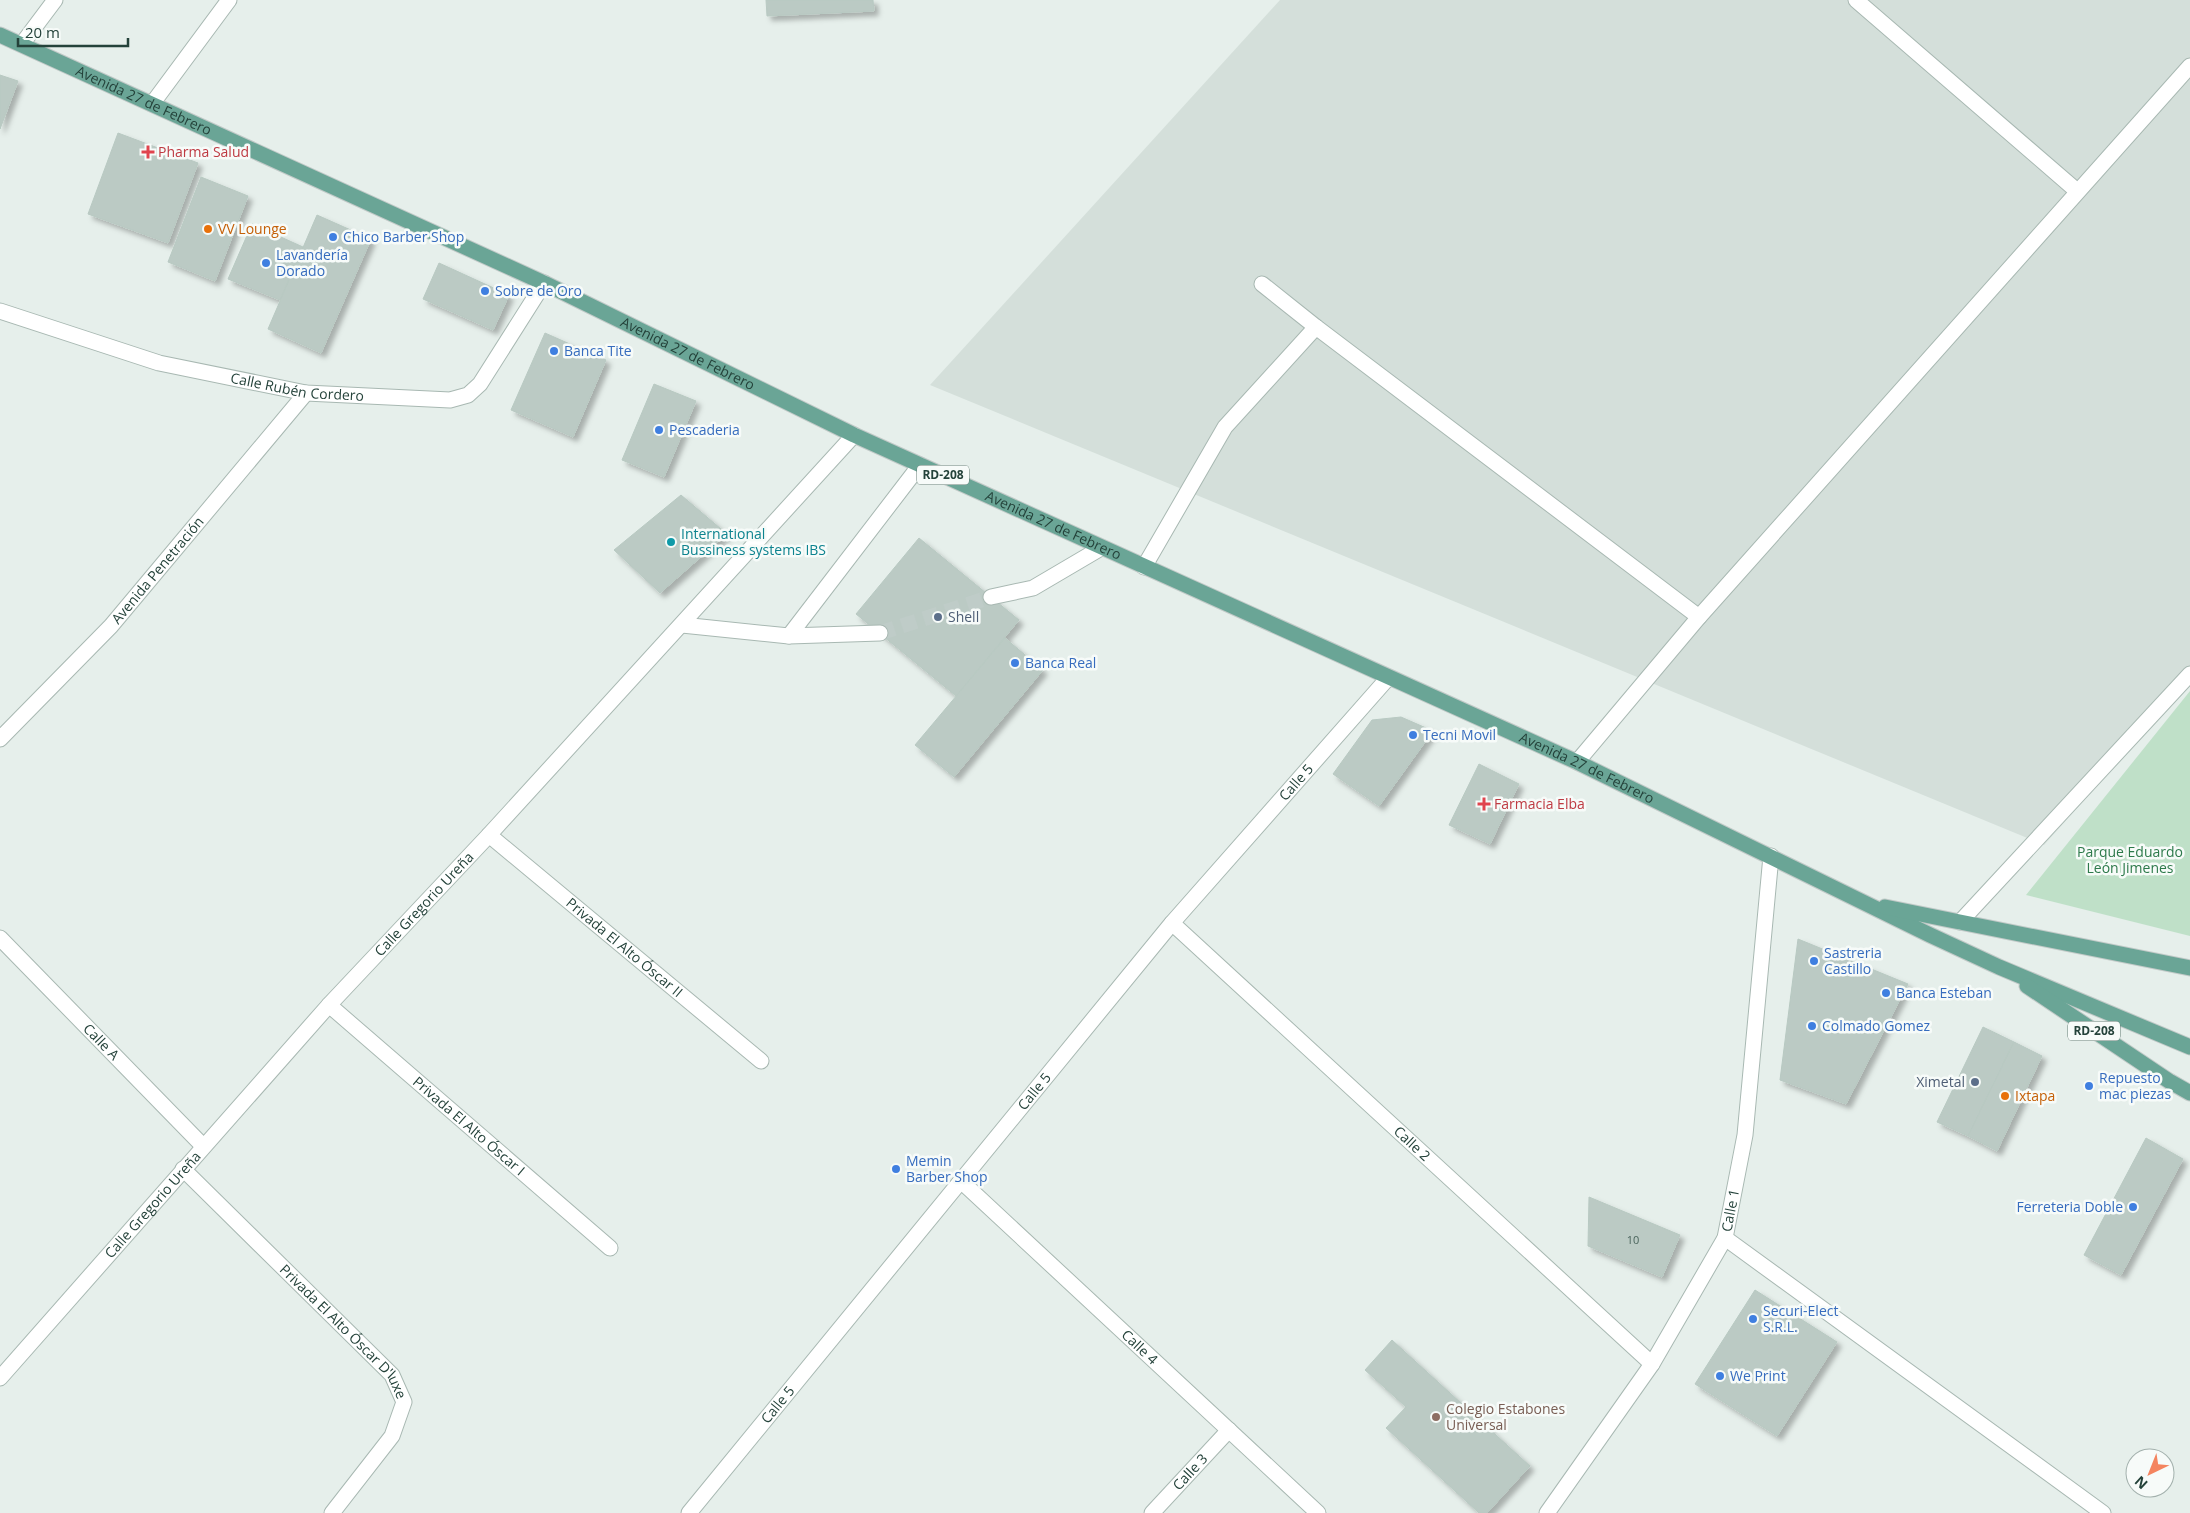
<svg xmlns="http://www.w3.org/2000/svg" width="2190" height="1513" font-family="'Open Sans',sans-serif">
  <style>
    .built { fill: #d4dfda }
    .green { fill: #bfe0c8 }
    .building { fill: #bbcac4; stroke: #b8c9c2; filter: url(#shadow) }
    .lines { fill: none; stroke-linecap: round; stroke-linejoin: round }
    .minor-tunnel { stroke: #bfccc8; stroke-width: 15; stroke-dasharray: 15 8; stroke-linecap: butt }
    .minor-casing { stroke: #a8b8b2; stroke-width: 17 }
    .major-casing { stroke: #c2cac8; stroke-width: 17 }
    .minor { stroke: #fff; stroke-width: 15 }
    .major { stroke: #6aa596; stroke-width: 15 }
    .health-dot { fill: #e0444e; stroke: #f7fbf9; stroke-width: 2 }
    .food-dot { fill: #e8710a; stroke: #f7fbf9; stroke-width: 2 }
    .shop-dot { fill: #3f7fe0; stroke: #f7fbf9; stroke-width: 2 }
    .culture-dot { fill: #0f9aa8; stroke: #f7fbf9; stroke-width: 2 }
    .service-dot { fill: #5c6f8a; stroke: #f7fbf9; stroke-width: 2 }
    .education-dot { fill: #8d6e63; stroke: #f7fbf9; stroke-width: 2 }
    .labels { text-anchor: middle; stroke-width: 5; stroke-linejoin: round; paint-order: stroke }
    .number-label { font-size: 11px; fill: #4a645c }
    .shield { fill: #f7fbf9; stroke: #637a73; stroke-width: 1 }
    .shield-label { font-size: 12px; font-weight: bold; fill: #24423a }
    .street-label { font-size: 14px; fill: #24423a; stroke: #f7fbf9 }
    .health-label { font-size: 14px; fill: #be3a42; stroke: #f7fbf9; text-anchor: start }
    .food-label { font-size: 14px; fill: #c56008; stroke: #f7fbf9; text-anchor: start }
    .shop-label { font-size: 14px; fill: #366cbe; stroke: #f7fbf9; text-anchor: start }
    .culture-label { font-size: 14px; fill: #0d838f; stroke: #f7fbf9; text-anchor: start }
    .service-label { font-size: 14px; fill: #4e5e75; stroke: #f7fbf9; text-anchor: start }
    .park-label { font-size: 14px; fill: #2d7a4b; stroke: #f7fbf9 }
    .education-label { font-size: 14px; fill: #785e54; stroke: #f7fbf9; text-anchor: start }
  </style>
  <defs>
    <filter id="shadow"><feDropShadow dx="4.5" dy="4.5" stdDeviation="2.5" flood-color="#0004"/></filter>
  </defs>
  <rect width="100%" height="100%" fill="#e6efeb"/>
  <polygon class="built" points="1280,0 2190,0 2190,682 2044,845 930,385"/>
  <polygon class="green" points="2190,691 2190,936 2026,895"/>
  <g class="building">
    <polygon points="766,0 873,0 874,11 767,16"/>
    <polygon points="0,75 18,81 0,129"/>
    <polygon points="118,133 198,163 168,243 88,214"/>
    <polygon points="201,177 248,196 215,281 168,262"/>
    <polygon points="317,215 371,239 321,353 268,329"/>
    <polygon points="252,224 303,247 280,300 228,279"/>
    <polygon points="439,263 509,295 493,330 423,299"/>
    <polygon points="545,333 606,360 573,437 511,410"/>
    <polygon points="654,384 696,401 664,477 622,460"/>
    <polygon points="681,495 727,534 660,593 614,550"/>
    <polygon points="919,538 1019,620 956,696 856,614"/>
    <polygon points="1005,638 1043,670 954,777 915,745"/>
    <polygon points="1401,717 1433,731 1379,806 1333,774 1372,720"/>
    <polygon points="1479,764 1519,784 1490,844 1449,825"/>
    <polygon points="1798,939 1908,984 1846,1104 1780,1080"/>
    <polygon points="1983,1027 2014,1042 1968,1136 1937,1122"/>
    <polygon points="2014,1042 2042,1056 1997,1151 1968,1136"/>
    <polygon points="2146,1138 2183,1159 2121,1275 2084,1255"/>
    <polygon points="1589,1197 1680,1235 1662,1277 1588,1246"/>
    <polygon points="1755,1290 1837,1342 1777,1436 1695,1384"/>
    <polygon points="1392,1340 1530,1466 1487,1513 1479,1513 1386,1428 1406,1407 1365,1370"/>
  </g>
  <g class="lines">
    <polyline class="minor-tunnel" points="880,633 991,597"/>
    <g class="minor-casing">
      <g id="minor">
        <polyline points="1856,0 2077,191"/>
        <polyline points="22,44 55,0"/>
        <polyline points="152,104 229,0"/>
        <polyline points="1262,284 1316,327 1699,617"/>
        <path id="s1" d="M0,311L159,363L306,393L450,400L468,395L480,384L544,283"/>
        <polyline points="1144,567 1225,427 1316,327"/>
        <polyline points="991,597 1033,588 1101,548"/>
        <polyline points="682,625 789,636 880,633"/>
        <polyline points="789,636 920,465"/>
        <path id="s2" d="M0,739L111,626L306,393"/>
        <polyline points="1577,762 1699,617 2190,66"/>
        <path id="s3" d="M489,835L761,1061"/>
        <polyline points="1960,922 2190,674"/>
        <path id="s4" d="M1172,923L1652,1364"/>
        <path id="s5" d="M0,938L203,1146"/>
        <path id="s6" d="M329,1005L610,1248"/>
        <path id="s7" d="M183,1169L392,1375L404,1402L392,1436L332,1513"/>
        <path id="s8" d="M961,1181L1318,1513"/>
        <polyline points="1725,1238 2103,1513"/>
        <path id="s9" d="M0,1378L329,1005L489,835L854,435"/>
        <path id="s10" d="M689,1513L1172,923L1388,678"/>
        <path id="s11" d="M1152,1513L1229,1430"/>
        <path id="s12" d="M1547,1513L1652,1364L1725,1238L1745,1135L1771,856"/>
      </g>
    </g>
    <g class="major-casing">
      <g id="major">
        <path id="s13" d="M0,35L544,283L854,435L1577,762L1930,935L1999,967L2190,1047"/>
        <polyline points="1885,907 2190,968"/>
        <polyline points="2027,986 2169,1081 2190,1093"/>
      </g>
    </g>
    <use href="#minor" class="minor"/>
    <use href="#major" class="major"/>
  </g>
  <g class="health-dot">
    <path d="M145.5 144.5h5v5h5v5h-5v5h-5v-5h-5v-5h5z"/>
    <path d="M1481.5 796.5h5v5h5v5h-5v5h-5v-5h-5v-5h5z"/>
  </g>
  <g class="food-dot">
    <circle cx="208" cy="229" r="5"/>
    <circle cx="2005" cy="1096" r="5"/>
  </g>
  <g class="shop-dot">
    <circle cx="333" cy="237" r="5"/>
    <circle cx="266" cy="263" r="5"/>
    <circle cx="485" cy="291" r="5"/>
    <circle cx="554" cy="351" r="5"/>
    <circle cx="659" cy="430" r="5"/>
    <circle cx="1015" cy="663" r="5"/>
    <circle cx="1413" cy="735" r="5"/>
    <circle cx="1814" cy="961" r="5"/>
    <circle cx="1886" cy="993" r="5"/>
    <circle cx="1812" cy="1026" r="5"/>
    <circle cx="2089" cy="1086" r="5"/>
    <circle cx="896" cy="1169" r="5"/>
    <circle cx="2133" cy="1207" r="5"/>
    <circle cx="1753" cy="1319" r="5"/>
    <circle cx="1720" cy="1376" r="5"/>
  </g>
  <circle class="culture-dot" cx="671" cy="542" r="5"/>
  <g class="service-dot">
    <circle cx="938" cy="617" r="5"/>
    <circle cx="1975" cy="1082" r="5"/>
  </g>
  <circle class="education-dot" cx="1436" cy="1417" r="5"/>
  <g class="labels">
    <g class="number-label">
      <text x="1633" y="1244">10</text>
    </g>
    <g class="shield">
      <rect x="917" y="465.5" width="52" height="19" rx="4"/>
      <rect x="2068" y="1021.5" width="52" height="19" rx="4"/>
    </g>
    <g class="shield-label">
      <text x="943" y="479">RD-208</text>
      <text x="2094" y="1035">RD-208</text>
    </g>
    <g class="street-label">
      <text dy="5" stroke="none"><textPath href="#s13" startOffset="158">Avenida 27 de Febrero</textPath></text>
      <text dy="5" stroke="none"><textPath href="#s13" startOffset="758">Avenida 27 de Febrero</textPath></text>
      <text dy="5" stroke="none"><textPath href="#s1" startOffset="308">Calle Rubén Cordero</textPath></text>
      <text dy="5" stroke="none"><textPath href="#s13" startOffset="1162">Avenida 27 de Febrero</textPath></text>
      <text dy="5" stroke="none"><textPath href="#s2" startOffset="231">Avenida Penetración</textPath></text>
      <text dy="5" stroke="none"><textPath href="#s13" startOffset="1748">Avenida 27 de Febrero</textPath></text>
      <text dy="5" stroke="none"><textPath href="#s10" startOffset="950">Calle 5</textPath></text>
      <text dy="5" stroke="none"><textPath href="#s9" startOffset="636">Calle Gregorio Ureña</textPath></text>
      <text dy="5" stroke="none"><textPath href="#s3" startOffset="176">Privada El Alto Óscar II</textPath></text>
      <text dy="5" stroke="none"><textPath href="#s5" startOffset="145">Calle A</textPath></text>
      <text dy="5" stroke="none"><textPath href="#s10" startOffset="545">Calle 5</textPath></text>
      <text dy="5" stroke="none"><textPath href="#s6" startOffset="185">Privada El Alto Óscar I</textPath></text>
      <text dy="5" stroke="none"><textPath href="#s4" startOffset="326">Calle 2</textPath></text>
      <text dy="5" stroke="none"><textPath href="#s9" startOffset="231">Calle Gregorio Ureña</textPath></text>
      <text dy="5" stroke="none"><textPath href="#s12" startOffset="356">Calle 1</textPath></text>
      <text dy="5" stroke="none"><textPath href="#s7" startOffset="229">Privada El Alto Óscar D'luxe</textPath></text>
      <text dy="5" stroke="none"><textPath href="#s8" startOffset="244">Calle 4</textPath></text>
      <text dy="5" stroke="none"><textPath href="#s10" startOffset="140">Calle 5</textPath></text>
      <text dy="5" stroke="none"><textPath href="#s11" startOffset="56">Calle 3</textPath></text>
    </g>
    <g class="health-label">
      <text x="158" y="157">Pharma Salud</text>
      <text x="1494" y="809">Farmacia Elba</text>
    </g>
    <g class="food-label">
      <text x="218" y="234">VV Lounge</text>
      <text x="2015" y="1101">Ixtapa</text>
    </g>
    <g class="shop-label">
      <text x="343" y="242">Chico Barber Shop</text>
      <text x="276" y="260">Lavandería<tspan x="276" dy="16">Dorado</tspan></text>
      <text x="495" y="296">Sobre de Oro</text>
      <text x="564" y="356">Banca Tite</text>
      <text x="669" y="435">Pescaderia</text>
      <text x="1025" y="668">Banca Real</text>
      <text x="1423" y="740">Tecni Movil</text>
      <text x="1824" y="958">Sastreria<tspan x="1824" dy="16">Castillo</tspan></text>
      <text x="1896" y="998">Banca Esteban</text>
      <text x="1822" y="1031">Colmado Gomez</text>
      <text x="2099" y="1083">Repuesto<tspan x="2099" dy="16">mac piezas</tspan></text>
      <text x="906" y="1166">Memin<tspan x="906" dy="16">Barber Shop</tspan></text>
      <text x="2123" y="1212" text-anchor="end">Ferreteria Doble</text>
      <text x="1763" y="1316">Securi-Elect<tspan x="1763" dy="16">S.R.L.</tspan></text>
      <text x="1730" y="1381">We Print</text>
    </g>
    <g class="culture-label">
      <text x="681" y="539">International<tspan x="681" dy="16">Bussiness systems IBS</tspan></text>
    </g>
    <g class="service-label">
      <text x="948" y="622">Shell</text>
      <text x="1965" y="1087" text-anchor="end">Ximetal</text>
    </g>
    <g class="park-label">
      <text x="2130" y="857">Parque Eduardo<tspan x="2130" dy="16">León Jimenes</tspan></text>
    </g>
    <g class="education-label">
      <text x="1446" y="1414">Colegio Estabones<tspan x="1446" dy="16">Universal</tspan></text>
    </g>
  </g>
  <g transform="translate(2150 1473) rotate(223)"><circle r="24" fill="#f7fbf9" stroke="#a3b1ad"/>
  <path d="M0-4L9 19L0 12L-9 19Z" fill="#f4845f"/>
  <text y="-8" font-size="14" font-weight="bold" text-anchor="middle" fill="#24423a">N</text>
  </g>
  <path d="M18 38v8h110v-8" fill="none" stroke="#24423a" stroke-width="2.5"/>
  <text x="25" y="38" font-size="15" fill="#24423a" stroke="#f7fbf9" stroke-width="4" paint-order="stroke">20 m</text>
</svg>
